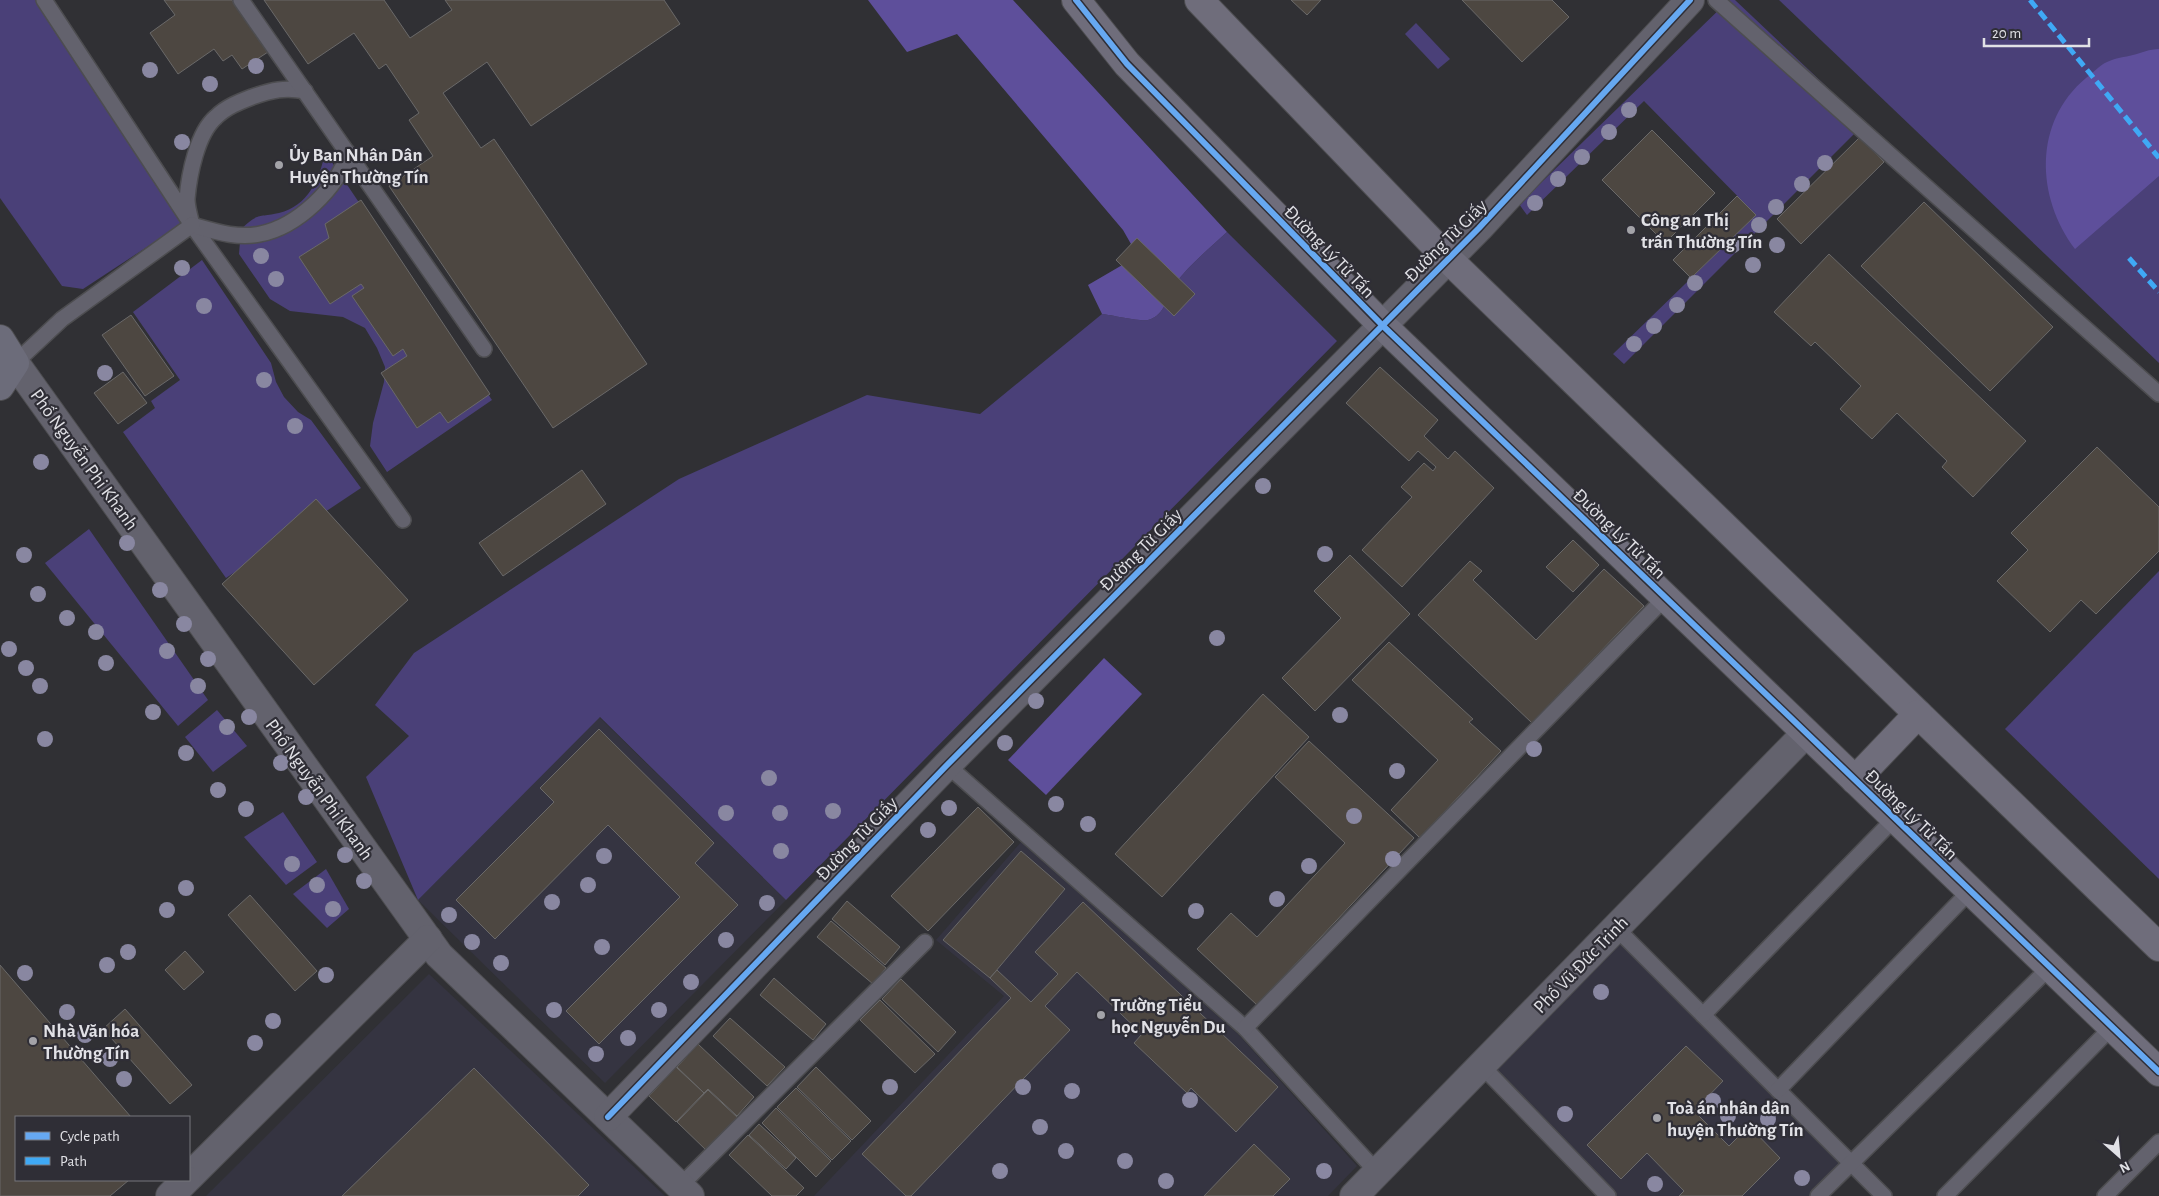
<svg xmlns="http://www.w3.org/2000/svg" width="2159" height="1196" font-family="'Alegreya Sans',sans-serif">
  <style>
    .built { fill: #353441 }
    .green { fill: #4a4078 }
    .water { fill: #5e4f9b }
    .building { fill: #4d4741; stroke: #6a6969 }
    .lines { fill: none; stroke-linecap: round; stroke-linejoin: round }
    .lane-casing { stroke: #4d4d50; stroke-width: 18 }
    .street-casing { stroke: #4d4d50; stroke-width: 30 }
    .secondary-casing { stroke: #4d4d50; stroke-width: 30 }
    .primary-casing { stroke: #4d4d50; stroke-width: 30 }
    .lane { stroke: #63626d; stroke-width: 15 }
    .street { stroke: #63626d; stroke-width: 28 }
    .secondary { stroke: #6f6d7b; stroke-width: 28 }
    .primary { stroke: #6c6c7a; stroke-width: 28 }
    .quiet { stroke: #3fa9f5; stroke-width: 5; stroke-dasharray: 10 5; stroke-linecap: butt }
    .cycleway-casing { stroke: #2f2e36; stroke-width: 9 }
    .cycleway { stroke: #66a8f1; stroke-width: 6 }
    .tree { fill: #8987a1 }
    .poi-dot { fill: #a3a3a8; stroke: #2f2e36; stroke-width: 2 }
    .labels { text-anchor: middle; stroke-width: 4.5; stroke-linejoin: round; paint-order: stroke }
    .poi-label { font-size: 19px; font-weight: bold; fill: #e1e1e6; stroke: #2f2e36; text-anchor: start }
    .street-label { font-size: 19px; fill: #e1e1e6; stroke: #2f2e36 }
  </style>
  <rect width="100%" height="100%" fill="#303034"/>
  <g class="built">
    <polygon points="599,717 786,900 605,1083 418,900"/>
    <polygon points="1021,842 1238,1034 1357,1166 1328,1196 814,1196 1004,996 936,940"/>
    <polygon points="1615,927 1851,1162 1818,1196 1608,1196 1481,1065"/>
    <polygon points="429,974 665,1196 206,1196"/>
  </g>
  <g class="green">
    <polygon points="0,0 38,0 182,224 83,289 62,286 0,198"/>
    <polygon points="1729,0 1735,0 1865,123 1624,364 1613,354 1756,215 1644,101 1527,215 1519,204"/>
    <polygon points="1779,0 2159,0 2159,363"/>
    <polygon points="1416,23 1450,59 1438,69 1405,34"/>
    <path d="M325,152L492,400L387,472L370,446L373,423L384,382L385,367L377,348L365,328L343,317L290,311L270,299L239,254L241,229C260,212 256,218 279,213C308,206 320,179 325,152Z"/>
    <path d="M1227,232L1337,341L786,900L600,717L418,900L366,777L409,736L375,705L414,653L679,479L867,395L980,414L1102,314C1112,315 1141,322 1148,320C1166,315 1166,297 1175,284C1189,265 1210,248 1227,232Z"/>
    <polygon points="202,260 271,363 276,382 284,397 298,412 311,420 361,488 226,578 123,432 155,408 151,401 180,380 133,312"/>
    <polygon points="89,529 208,700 178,726 45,563"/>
    <polygon points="2159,571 2159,879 2005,729"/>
    <polygon points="217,710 247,746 213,772 185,737"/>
    <polygon points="283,812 317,862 286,885 244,837"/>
    <polygon points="326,869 349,909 327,928 293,894"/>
  </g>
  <g class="water">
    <path d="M868,0H1013L1227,232C1210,248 1189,265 1175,284C1166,297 1166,315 1148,320C1141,322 1112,315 1102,314L1088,285L1124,264L1131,244L1123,230L957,34L907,52Z"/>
    <path d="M2159,49V176L2075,249C2036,197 2033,122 2086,78C2093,73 2100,65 2107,62C2115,58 2125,57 2133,55C2141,53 2150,49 2159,49Z"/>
    <polygon points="1104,658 1142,694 1046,795 1008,760"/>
  </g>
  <g class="building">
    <polygon points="164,0 232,0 268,52 242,69 232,55 223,61 214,49 178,74 150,33 175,15"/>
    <polygon points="264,0 384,0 410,38 452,10 445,0 664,0 680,24 531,126 487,62 443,93 481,148 494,139 647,364 553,428 389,186 433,156 409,120 419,113 386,64 379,69 354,33 308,64"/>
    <polygon points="1291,0 1321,0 1307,15"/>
    <polygon points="1462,0 1552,0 1569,17 1522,62"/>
    <polygon points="1652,130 1715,193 1665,243 1602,180"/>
    <polygon points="1860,137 1884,162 1801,244 1777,219"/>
    <polygon points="1737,196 1756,215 1691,278 1673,260"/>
    <polygon points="361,200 490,394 448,423 440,412 417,428 381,373 407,356 403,349 393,356 352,296 364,288 361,284 330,304 299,257 329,238 325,224"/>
    <polygon points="1924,202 2053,327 1990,391 1861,266"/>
    <polygon points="1137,238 1195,294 1174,316 1116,260"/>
    <polygon points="1829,254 2026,441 1973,497 1942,467 1947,461 1897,413 1872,439 1840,409 1861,386 1815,342 1811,346 1774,312"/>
    <polygon points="131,315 174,376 145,396 102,335"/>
    <polygon points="1380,367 1438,420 1424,436 1448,459 1455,451 1494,488 1402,587 1362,550 1412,497 1401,487 1424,463 1433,471 1436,467 1418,451 1409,461 1346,403"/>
    <polygon points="123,372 147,403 118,424 94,393"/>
    <polygon points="2097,447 2159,507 2159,551 2096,614 2081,600 2050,632 1997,581 2028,550 2011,533"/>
    <polygon points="582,470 606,504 503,576 479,543"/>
    <polygon points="316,499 408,600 314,685 222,584"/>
    <polygon points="1573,540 1599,565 1573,592 1546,567"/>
    <polygon points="1350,555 1410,614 1315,711 1282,678 1341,618 1314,591"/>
    <polygon points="1470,561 1482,571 1473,580 1536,640 1604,569 1644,606 1532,723 1418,615"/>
    <polygon points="1389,642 1473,719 1469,722 1501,751 1420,838 1391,810 1438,760 1352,680"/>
    <polygon points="1263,694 1309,737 1162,897 1115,854"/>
    <polygon points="599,729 714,843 695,863 738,905 599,1044 566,1011 680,897 608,825 495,939 456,900 554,802 540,788"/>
    <polygon points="1309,741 1414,838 1257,1005 1197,949 1231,913 1257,937 1345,843 1275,777"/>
    <polygon points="978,807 1014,842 928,931 891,896"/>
    <polygon points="1021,851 1065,889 990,978 943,940"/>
    <polygon points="250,895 317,971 295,991 228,915"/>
    <polygon points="847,901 900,947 885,965 832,919"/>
    <polygon points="1083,902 1278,1087 1236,1132 1191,1088 1187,1093 1134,1043 1142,1034 1077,972 1045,1006 1070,1030 911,1196 906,1196 862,1154 1011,998 990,978 997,970 1031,1002 1058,974 1035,952"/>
    <polygon points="831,921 886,968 873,984 817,937"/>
    <polygon points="185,951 204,972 184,990 165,970"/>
    <polygon points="0,965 131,1117 16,1117 16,1180 129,1180 110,1196 0,1196"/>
    <polygon points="774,978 826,1024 813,1040 760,995"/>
    <polygon points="901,979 956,1032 938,1052 882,999"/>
    <polygon points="880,1000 935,1054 915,1073 860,1020"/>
    <polygon points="125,1009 192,1085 170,1104 103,1029"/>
    <polygon points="730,1018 785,1067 767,1086 713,1036"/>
    <polygon points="698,1044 754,1097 737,1116 708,1089 704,1093 677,1067"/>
    <polygon points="1686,1046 1723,1081 1694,1111 1729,1146 1749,1126 1780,1158 1742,1196 1679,1196 1684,1191 1647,1153 1621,1179 1587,1145"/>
    <polygon points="676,1067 704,1093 676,1122 649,1096"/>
    <polygon points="816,1067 871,1121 852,1140 797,1087"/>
    <polygon points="474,1068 589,1185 578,1196 342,1196"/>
    <polygon points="796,1088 851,1141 832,1160 777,1107"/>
    <polygon points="708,1090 738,1118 707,1151 677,1122"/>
    <polygon points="776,1108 831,1161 816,1177 762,1123"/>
    <polygon points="759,1124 796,1158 786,1169 749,1135"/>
    <polygon points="748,1135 804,1188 796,1196 772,1196 729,1155"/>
    <polygon points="1254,1144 1290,1179 1273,1196 1204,1196"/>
  </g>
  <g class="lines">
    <g class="lane-casing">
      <g id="lane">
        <path d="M44,0L192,225C190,217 187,207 187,199C189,175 197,133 216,117C226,107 239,102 252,97C272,90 285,87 305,91"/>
        <polyline points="241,0 484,349"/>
        <polyline points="1716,0 2159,394"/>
        <polyline points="192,225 403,520"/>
        <path d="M192,225C214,231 237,239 260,234C297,227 338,188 348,153"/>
        <polyline points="15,363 62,319 192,225"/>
        <polyline points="947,765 1245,1028 1377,1172"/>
        <polyline points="1615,927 1884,1196"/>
        <polyline points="1703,1015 1895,818"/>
        <polyline points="1245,1028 1665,598"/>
        <polyline points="1481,1065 1608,1196"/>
        <polyline points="1778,1090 1970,891"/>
        <polyline points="679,1187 925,942"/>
        <polyline points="1818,1196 2050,967"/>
        <polyline points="1945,1196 2112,1027"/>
        <polyline points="2105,1196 2159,1142"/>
      </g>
    </g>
    <g class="street-casing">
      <g id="street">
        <polyline points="15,363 439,955 690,1196"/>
        <polyline points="608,1117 947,765 1479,228 1690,0"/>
        <polyline points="189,1177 428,939"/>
        <polyline points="170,1196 186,1180"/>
        <polyline points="1354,1196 1806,733"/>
      </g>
    </g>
    <g class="secondary-casing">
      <g id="secondary">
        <polyline points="1076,0 1127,64 1382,325 2159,1072"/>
        <polyline points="1199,0 1448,259 2159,947"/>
        <polyline points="1855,780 1918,714"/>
      </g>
    </g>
    <g class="primary-casing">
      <polyline id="primary" points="0,339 15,363 0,386"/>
    </g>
    <use href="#lane" class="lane"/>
    <use href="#street" class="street"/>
    <use href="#secondary" class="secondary"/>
    <use href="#primary" class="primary"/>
    <g class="quiet">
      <polyline points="2030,0 2159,158"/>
      <polyline points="2129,258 2159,292"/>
    </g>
    <g class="cycleway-casing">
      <g id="cycleway">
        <polyline points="1076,0 1127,64 1382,325 2159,1072"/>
        <polyline points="608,1117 947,765 1479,228 1690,0"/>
      </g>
    </g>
    <use href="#cycleway" class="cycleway"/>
  </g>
  <g class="tree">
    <circle cx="256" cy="66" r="8"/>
    <circle cx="150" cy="70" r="8"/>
    <circle cx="210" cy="84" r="8"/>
    <circle cx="1629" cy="110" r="8"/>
    <circle cx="1609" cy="132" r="8"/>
    <circle cx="182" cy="142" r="8"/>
    <circle cx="1582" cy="157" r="8"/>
    <circle cx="1825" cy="163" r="8"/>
    <circle cx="1558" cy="179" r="8"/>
    <circle cx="1802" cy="184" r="8"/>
    <circle cx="1535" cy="203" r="8"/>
    <circle cx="1776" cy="207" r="8"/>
    <circle cx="1759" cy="225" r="8"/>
    <circle cx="1733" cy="245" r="8"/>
    <circle cx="1777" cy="245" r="8"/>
    <circle cx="261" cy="256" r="8"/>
    <circle cx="1753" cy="265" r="8"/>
    <circle cx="182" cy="268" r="8"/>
    <circle cx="276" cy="279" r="8"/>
    <circle cx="1695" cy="283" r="8"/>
    <circle cx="1677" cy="305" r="8"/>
    <circle cx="204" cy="306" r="8"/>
    <circle cx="1654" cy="326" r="8"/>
    <circle cx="1634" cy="344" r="8"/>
    <circle cx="105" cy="373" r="8"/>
    <circle cx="264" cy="380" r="8"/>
    <circle cx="295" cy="426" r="8"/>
    <circle cx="41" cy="462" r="8"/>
    <circle cx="1263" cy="486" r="8"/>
    <circle cx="127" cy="543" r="8"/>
    <circle cx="1325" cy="554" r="8"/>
    <circle cx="24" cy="555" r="8"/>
    <circle cx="160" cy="590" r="8"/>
    <circle cx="38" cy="594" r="8"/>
    <circle cx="67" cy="618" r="8"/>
    <circle cx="184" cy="624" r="8"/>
    <circle cx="96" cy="632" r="8"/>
    <circle cx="1217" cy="638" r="8"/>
    <circle cx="9" cy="649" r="8"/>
    <circle cx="167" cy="651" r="8"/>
    <circle cx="208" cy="659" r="8"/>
    <circle cx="106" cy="663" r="8"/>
    <circle cx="26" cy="668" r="8"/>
    <circle cx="40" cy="686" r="8"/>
    <circle cx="198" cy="686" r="8"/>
    <circle cx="1036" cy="701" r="8"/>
    <circle cx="153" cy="712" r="8"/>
    <circle cx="1340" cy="715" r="8"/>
    <circle cx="249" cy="717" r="8"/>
    <circle cx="227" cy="727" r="8"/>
    <circle cx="45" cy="739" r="8"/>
    <circle cx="1005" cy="743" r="8"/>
    <circle cx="1534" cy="749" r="8"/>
    <circle cx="186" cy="753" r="8"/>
    <circle cx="281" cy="763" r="8"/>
    <circle cx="1397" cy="771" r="8"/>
    <circle cx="769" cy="778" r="8"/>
    <circle cx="218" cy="790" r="8"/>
    <circle cx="306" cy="797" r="8"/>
    <circle cx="1056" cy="804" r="8"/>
    <circle cx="949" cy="808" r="8"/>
    <circle cx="246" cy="809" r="8"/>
    <circle cx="833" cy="811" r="8"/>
    <circle cx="726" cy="813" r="8"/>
    <circle cx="780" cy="813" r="8"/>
    <circle cx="1354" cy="816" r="8"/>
    <circle cx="1088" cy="824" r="8"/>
    <circle cx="928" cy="830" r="8"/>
    <circle cx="781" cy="851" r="8"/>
    <circle cx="345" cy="855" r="8"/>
    <circle cx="604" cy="856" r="8"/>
    <circle cx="1393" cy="859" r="8"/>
    <circle cx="292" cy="864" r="8"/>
    <circle cx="1309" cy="866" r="8"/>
    <circle cx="364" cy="881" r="8"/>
    <circle cx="317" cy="885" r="8"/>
    <circle cx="588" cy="885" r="8"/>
    <circle cx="186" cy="888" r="8"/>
    <circle cx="1277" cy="899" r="8"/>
    <circle cx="552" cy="902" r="8"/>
    <circle cx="767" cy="903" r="8"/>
    <circle cx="333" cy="909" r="8"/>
    <circle cx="167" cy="910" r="8"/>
    <circle cx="1196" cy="911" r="8"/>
    <circle cx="449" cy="915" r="8"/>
    <circle cx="726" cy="940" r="8"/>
    <circle cx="472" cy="942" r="8"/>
    <circle cx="602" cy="947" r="8"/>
    <circle cx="128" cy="952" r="8"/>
    <circle cx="501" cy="963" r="8"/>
    <circle cx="107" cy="965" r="8"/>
    <circle cx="25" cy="973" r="8"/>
    <circle cx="326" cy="975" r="8"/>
    <circle cx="691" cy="982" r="8"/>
    <circle cx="1601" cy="992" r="8"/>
    <circle cx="554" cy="1010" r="8"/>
    <circle cx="659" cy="1010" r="8"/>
    <circle cx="67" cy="1012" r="8"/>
    <circle cx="273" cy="1021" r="8"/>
    <circle cx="85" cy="1035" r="8"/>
    <circle cx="628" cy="1038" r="8"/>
    <circle cx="255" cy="1043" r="8"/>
    <circle cx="596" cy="1054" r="8"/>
    <circle cx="110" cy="1059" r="8"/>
    <circle cx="124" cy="1079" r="8"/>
    <circle cx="890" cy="1087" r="8"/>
    <circle cx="1023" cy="1087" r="8"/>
    <circle cx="1072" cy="1091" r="8"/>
    <circle cx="1190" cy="1100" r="8"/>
    <circle cx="1713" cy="1101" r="8"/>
    <circle cx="1565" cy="1114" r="8"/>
    <circle cx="1728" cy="1116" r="8"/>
    <circle cx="1768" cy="1119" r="8"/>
    <circle cx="1040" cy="1127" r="8"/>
    <circle cx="1066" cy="1151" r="8"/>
    <circle cx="1125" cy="1161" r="8"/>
    <circle cx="1000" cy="1171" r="8"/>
    <circle cx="1324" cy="1171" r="8"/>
    <circle cx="1802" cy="1178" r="8"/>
    <circle cx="1166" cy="1181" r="8"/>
    <circle cx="1655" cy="1184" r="8"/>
  </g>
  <g class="poi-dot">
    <circle cx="279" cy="165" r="5"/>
    <circle cx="1631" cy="230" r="5"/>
    <circle cx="1101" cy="1015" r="5"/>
    <circle cx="33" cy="1041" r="5"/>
    <circle cx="1657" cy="1118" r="5"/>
  </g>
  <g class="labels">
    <g class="poi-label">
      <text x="289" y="161">Ủy Ban Nhân Dân<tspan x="289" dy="22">Huyện Thường Tín</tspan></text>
      <text x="1641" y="226">Công an Thị<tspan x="1641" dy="22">trấn Thường Tín</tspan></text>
      <text x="1111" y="1011">Trường Tiểu<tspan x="1111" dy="22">học Nguyễn Du</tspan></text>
      <text x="43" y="1037">Nhà Văn hóa<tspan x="43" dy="22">Thường Tín</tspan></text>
      <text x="1667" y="1114">Toà án nhân dân<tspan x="1667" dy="22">huyện Thường Tín</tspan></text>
    </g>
    <g class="street-label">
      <text transform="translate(1445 240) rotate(-45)" y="7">Đường Từ Giấy</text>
      <text transform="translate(1330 251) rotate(46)" y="7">Đường Lý Tử Tấn</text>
      <text transform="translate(85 459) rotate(54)" y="7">Phố Nguyễn Phi Khanh</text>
      <text transform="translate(1620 533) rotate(44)" y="7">Đường Lý Tử Tấn</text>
      <text transform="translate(1140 549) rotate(-45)" y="7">Đường Từ Giấy</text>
      <text transform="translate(320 789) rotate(54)" y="7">Phố Nguyễn Phi Khanh</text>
      <text transform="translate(1912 814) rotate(44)" y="7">Đường Lý Tử Tấn</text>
      <text transform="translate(856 838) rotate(-46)" y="7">Đường Từ Giấy</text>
      <text transform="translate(1580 964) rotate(-46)" y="7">Phố Vũ Đức Trinh</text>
    </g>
  </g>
  <rect x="15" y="1116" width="175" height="65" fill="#2f2e36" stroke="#76767c"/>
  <rect x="25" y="1132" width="25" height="8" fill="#66a8f1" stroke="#76767c"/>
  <text x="60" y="1141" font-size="15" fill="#e1e1e6">Cycle path</text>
  <rect x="25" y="1157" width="25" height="8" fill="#3fa9f5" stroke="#76767c"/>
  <text x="60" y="1166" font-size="15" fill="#e1e1e6">Path</text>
  <g transform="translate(2119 1156) rotate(153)" stroke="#2f2e36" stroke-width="4" paint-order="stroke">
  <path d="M0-4L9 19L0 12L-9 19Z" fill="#e1e1e6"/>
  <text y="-8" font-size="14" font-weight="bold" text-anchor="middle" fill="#e1e1e6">N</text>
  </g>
  <path d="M1984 38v8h105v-8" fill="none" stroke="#e1e1e6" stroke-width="2.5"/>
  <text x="1992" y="38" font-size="15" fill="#e1e1e6" stroke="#2f2e36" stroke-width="4" paint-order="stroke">20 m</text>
</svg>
